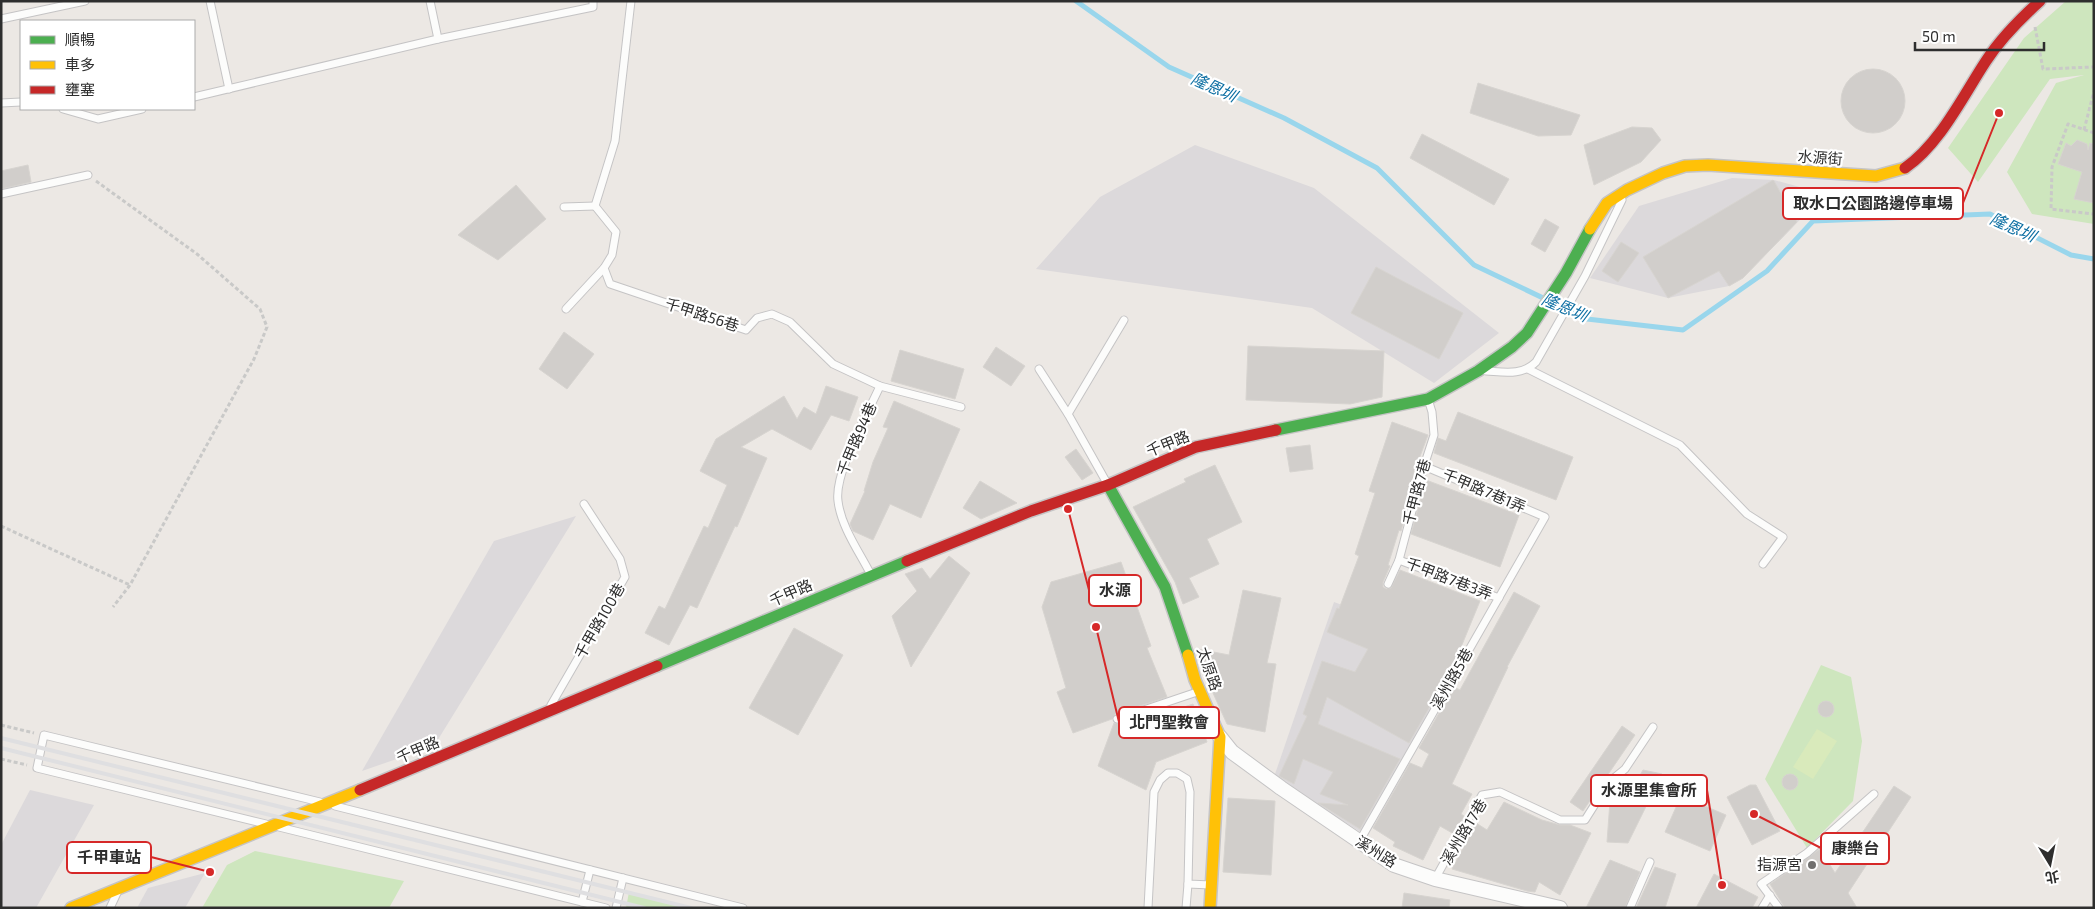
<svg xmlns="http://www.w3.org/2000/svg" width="2095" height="909" font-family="'Exo 2','Noto Sans TC',sans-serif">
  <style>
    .industrial { fill: #dcd9db }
    .green { fill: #cee6be }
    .pitch { fill: #d9eabb }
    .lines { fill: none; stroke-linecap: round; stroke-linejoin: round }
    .stream { stroke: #99d6ec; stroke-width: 5 }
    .building { fill: #d1cecb; stroke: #d7d4d0 }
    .lane-casing { stroke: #c5c4c5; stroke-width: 9 }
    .street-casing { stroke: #c5c4c5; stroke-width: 16 }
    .fast-casing { stroke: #c5c4c5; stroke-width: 14 }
    .slow-casing { stroke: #c5c4c5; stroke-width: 14 }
    .jam-casing { stroke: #c5c4c5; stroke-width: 14 }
    .path { stroke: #c9c9c8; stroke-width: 3; stroke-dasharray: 4 2.5; stroke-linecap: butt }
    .lane { stroke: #fcfcfb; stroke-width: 7 }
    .street { stroke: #fcfcfb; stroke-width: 14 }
    .fast { stroke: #4caf50; stroke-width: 11 }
    .slow { stroke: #ffc107; stroke-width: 11 }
    .jam { stroke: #c62828; stroke-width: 11 }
    .rail { stroke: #dfdfe1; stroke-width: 4 }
    .poi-dot { fill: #706f6e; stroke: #fff; stroke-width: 2 }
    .labels { text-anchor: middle; stroke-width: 4.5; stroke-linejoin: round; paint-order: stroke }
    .street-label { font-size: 15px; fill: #2e2e2e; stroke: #fff }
    .poi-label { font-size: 15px; fill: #2e2e2e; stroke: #fff; text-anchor: end }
    .water-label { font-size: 16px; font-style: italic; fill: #0d6fa3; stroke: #fff }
    .leader { fill: none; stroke: #d62828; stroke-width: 2 }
    .callout-dot { fill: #d62828; stroke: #fff; stroke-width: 2 }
    .callout { fill: #fff; stroke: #d62828; stroke-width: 2 }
    .callout-label { font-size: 16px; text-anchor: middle; font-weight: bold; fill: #2e2e2e }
  </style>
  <rect width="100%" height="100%" fill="#ece8e4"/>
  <g class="industrial">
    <polygon points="1195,145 1314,188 1499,333 1434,383 1312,308 1036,269 1100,197"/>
    <polygon points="1732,178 1774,180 1825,194 1743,278 1729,286 1668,298 1590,278 1639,206"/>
    <polygon points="576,516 434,746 362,771 494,541"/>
    <polygon points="1334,602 1463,651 1362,833 1274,777"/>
    <polygon points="30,790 94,805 36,908 1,908 1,845"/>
    <polygon points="205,873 185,908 137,908 148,888"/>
  </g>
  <g class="green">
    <polygon points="2066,1 2094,1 2094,224 2032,214 2007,172 2056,83 2084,75 2050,79 1978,182 1948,148 2024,38"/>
    <polygon points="1821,665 1851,677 1862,741 1853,801 1807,848 1765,779"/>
    <polygon points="255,851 404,881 389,908 202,908 227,865"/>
    <polygon points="629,892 687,908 626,908"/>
  </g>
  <polygon class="pitch" points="1817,729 1837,741 1813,779 1793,767"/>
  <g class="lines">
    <polyline class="stream" points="1076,1 1169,67 1284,118 1377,168 1474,265 1587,319 1683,330 1767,271 1813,221 1990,214 2071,255 2094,259"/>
  </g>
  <g class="building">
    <circle cx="1873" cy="101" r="32"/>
    <polygon points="1478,83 1580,115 1571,135 1538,136 1470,113"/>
    <polygon points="1632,127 1652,128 1661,140 1641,162 1594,185 1584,145"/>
    <polygon points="1422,134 1509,179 1494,205 1410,158"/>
    <polygon points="2077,140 2087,144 2088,150 2090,143 2094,144 2094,203 2074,199 2082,172 2058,164 2066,143 2071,146"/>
    <polygon points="28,165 31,182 1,189 1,171"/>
    <polygon points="1773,180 1774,181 1797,222 1743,278 1729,286 1719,271 1668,298 1643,257"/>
    <polygon points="516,185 546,219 498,260 458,235"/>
    <polygon points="1545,219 1559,227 1545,252 1531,244"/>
    <polygon points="1621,242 1639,253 1618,282 1602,271"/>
    <polygon points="1376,267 1463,313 1439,359 1351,313"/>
    <polygon points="564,332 594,354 567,389 539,369"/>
    <polygon points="1248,346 1384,351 1382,397 1350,404 1246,400"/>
    <polygon points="996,347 1025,366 1011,386 983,367"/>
    <polygon points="900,350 964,369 955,399 891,381"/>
    <polygon points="826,386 858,397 849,421 831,415 811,450 772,429 741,447 767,458 737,527 735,526 697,608 690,605 669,645 645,633 659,606 665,609 704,526 708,528 727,485 700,471 716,439 784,396 797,419 804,407 816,414"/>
    <polygon points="894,401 960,429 921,518 890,504 873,540 853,531 850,524 865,491 864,491 873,462 888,428 883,427"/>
    <polygon points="1458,412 1573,457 1556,500 1434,453 1438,438 1446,441"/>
    <polygon points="1392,422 1428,435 1413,475 1416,476 1401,531 1399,530 1388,565 1390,566 1383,582 1383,587 1386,589 1391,588 1400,570 1480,601 1454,664 1409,743 1327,697 1318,724 1400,759 1360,829 1318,803 1348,805 1320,794 1333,772 1303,759 1294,784 1279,776 1307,716 1303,714 1322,661 1355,672 1368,649 1327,632 1337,608 1339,609 1359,556 1355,554 1375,493 1369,491"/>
    <polygon points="1310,445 1313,469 1290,472 1286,448"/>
    <polygon points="1076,449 1093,473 1082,480 1065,457"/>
    <polygon points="1215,465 1242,522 1207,539 1219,564 1189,578 1199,597 1183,604 1175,582 1133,507 1186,482 1184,479"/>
    <polygon points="1426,480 1519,515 1500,567 1411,534"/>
    <polygon points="980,481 1017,503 981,519 963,508"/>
    <polygon points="949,556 970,573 911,667 892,616 917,591 905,574 922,568 930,579"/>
    <polygon points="1121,562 1151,646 1147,648 1167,697 1115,714 1112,719 1073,733 1057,692 1066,688 1042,607 1051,582"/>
    <polygon points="1243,590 1281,598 1267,663 1276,664 1265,732 1227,724 1208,682 1198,649 1229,655"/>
    <polygon points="1514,592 1540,606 1507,667 1508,667 1452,784 1472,794 1461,814 1464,816 1454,834 1440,826 1423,860 1393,846 1395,842 1373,828 1410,763 1422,768 1429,754 1419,748 1454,687 1460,690"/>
    <polygon points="794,628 843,655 798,735 749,708"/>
    <circle cx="1826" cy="709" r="8"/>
    <polygon points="1193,704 1207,742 1156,762 1146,790 1098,766 1114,723 1119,724 1171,707 1172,711"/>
    <polygon points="1622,726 1635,735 1583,811 1570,802"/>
    <polygon points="1643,770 1662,774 1628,843 1607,842 1611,788 1632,789"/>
    <circle cx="1790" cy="782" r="8"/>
    <polygon points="1750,785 1756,785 1780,831 1752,845 1727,797"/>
    <polygon points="1894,786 1911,797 1848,893 1857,908 1785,908 1770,884 1820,849 1835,873"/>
    <polygon points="1681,796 1726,815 1710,851 1665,832"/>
    <polygon points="1228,798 1275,801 1271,875 1223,872"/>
    <polygon points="1504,802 1542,820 1560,825 1570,825 1591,833 1560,895 1539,882 1535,892 1527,891 1452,869 1467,841 1463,839 1473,821 1487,830"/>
    <polygon points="1610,860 1640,872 1625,908 1586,908"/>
    <polygon points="1655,867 1676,874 1665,908 1636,908"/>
    <polygon points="1714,874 1758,897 1752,908 1696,908"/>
    <polygon points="1404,893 1450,900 1449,908 1402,908"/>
  </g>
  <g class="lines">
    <g class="lane-casing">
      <g id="lane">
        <polyline points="210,1 229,89"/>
        <polyline points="430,1 438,39"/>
        <polyline points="1,19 85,1"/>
        <polyline points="194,97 438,39 593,7 593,1"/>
        <polyline points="1,103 21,102"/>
        <polyline points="63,109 98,119 142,109"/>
        <polyline points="1,194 88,175"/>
        <polyline points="564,207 595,206"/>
        <polyline points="604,268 610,284 746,330 757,318 772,314 790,322 833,364 880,386 961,407"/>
        <polyline points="566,309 604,268 612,255 616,232 595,206 615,141 631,1"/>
        <polyline points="1039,369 1068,414"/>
        <polyline points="1528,369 1680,445 1747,514 1783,537 1763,564"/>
        <path d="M1486,371C1504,372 1522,376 1536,362L1585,276L1622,200"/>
        <polyline points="1108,485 1068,414 1124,320"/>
        <polyline points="1399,560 1499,598"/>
        <path d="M871,575C860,553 841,527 838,501C834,473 868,413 880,386"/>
        <polyline points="1388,584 1399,560 1424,466 1434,435 1432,412 1428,399"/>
        <polyline points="551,705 625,577 620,559 584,504"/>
        <polyline points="1117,719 1200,691"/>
        <polyline points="335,806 743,908"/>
        <polyline points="266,824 37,768 44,735 320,802"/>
        <polyline points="279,827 606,908"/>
        <polyline points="1359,842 1545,517 1424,466"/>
        <polyline points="1435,879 1482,795 1500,792 1560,820 1585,820 1609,782 1625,769 1653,727"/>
        <polyline points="582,902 590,870"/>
        <polyline points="110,908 117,893"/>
        <polyline points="616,908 623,878"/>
        <polyline points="1148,908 1154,792 1160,780 1168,773 1177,773 1187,779 1190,792 1188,884 1211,885"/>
        <polyline points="1186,908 1188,884"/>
        <polyline points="1630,908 1650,862"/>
        <polyline points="1762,908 1770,895"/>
        <polyline points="1779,908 1761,884 1807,853 1874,794"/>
      </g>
    </g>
    <g class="street-casing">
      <polyline id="street" points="1220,737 1232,752 1281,788 1394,865 1435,879 1560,908"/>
    </g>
    <g class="fast-casing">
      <g id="fast">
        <polyline points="1276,430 1428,399 1478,371 1512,347 1527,333 1566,273 1590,229"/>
        <polyline points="1108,485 1165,587 1188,655"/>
        <polyline points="657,666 907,561"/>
      </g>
    </g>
    <g class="slow-casing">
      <g id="slow">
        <polyline points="1590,229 1607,203 1627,190 1663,173 1685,166 1708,165 1876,176 1905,168"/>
        <polyline points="1188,655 1195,680 1220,737 1210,908"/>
        <polyline points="71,908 360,790"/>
      </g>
    </g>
    <g class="jam-casing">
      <g id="jam">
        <path d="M1905,168C1940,144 1963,96 1986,61C2001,38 2020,19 2040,1"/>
        <polyline points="907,561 1031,511 1108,485 1196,447 1276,430"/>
        <polyline points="360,790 657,666"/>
      </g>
    </g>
    <g class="path">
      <polyline points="2035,27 2043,69 2094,67"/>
      <polyline points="2084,130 2094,91"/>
      <polyline points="2094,133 2068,124 2052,167 2051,209 2094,214"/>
      <polyline points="96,181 197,254 260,309 267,327 254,359 130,585 113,607"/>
      <polyline points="1,526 130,585"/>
      <polyline points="1,725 34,733"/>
      <polyline points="1,759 27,765"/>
    </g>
    <use href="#lane" class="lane"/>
    <use href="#street" class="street"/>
    <use href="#fast" class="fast"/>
    <use href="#slow" class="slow"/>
    <use href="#jam" class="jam"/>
    <g class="rail">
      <polyline points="1,738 691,908"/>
      <polyline points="1,748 644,908"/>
    </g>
  </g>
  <circle class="poi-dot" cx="1812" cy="865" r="5"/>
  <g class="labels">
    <g class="street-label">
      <text transform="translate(1820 158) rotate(4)" y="5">水源街</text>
      <text transform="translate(702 315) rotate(18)" y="5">千甲路56巷</text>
      <text transform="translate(857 439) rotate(-67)" y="5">千甲路94巷</text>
      <text transform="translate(1168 444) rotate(-22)" y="5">千甲路</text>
      <text transform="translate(1484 491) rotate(23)" y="5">千甲路7巷1弄</text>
      <text transform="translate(1417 492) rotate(-75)" y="5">千甲路7巷</text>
      <text transform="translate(1449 579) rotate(21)" y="5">千甲路7巷3弄</text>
      <text transform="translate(791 593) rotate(-23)" y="5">千甲路</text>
      <text transform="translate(600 621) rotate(-60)" y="5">千甲路100巷</text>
      <text transform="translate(1209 669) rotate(71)" y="5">太原路</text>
      <text transform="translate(1452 679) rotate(-60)" y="5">溪州路5巷</text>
      <text transform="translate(418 750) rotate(-23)" y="5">千甲路</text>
      <text transform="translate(1464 832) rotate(-59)" y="5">溪州路17巷</text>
      <text transform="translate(1376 852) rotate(32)" y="5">溪州路</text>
    </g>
    <g class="poi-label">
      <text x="1802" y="870">指源宮</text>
    </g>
    <g class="water-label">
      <text transform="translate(1214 87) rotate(24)" y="6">隆恩圳</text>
      <text transform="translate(2013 227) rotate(24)" y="6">隆恩圳</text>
      <text transform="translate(1565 307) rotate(23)" y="6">隆恩圳</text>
    </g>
  </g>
  <path class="leader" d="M1999 113L1963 203M1068 509L1089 590M1096 627L1119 722M1722 885L1707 790M1754 814L1821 848M210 872L151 857"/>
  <g class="callout-dot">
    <circle cx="1999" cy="113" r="5"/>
    <circle cx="1068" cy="509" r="5"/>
    <circle cx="1096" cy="627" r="5"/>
    <circle cx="1722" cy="885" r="5"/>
    <circle cx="1754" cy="814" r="5"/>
    <circle cx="210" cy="872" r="5"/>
  </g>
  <g class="callout">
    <rect x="1783" y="188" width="180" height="31" rx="5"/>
    <rect x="1089" y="575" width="52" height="31" rx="5"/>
    <rect x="1119" y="707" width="100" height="31" rx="5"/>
    <rect x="1591" y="775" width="116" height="31" rx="5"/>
    <rect x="1821" y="833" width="68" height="31" rx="5"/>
    <rect x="67" y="842" width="84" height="31" rx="5"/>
  </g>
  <g class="callout-label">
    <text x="1873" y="209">取水口公園路邊停車場</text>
    <text x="1115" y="596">水源</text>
    <text x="1169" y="728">北門聖教會</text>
    <text x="1649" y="796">水源里集會所</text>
    <text x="1855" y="854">康樂台</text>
    <text x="109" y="863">千甲車站</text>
  </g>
  <rect width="2095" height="909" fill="none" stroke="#2e2e2e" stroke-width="5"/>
  <rect x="20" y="20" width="175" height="90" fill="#ffffff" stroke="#ababab"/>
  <rect x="30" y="36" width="25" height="8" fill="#4caf50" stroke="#ababab"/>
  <text x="65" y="45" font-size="15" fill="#2e2e2e">順暢</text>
  <rect x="30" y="61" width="25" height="8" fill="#ffc107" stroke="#ababab"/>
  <text x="65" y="70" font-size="15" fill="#2e2e2e">車多</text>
  <rect x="30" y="86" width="25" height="8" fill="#c62828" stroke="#ababab"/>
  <text x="65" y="95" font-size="15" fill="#2e2e2e">壅塞</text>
  <g transform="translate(2050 864) rotate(170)" stroke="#ffffff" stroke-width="4" paint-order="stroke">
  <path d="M0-4L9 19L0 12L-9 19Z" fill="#2e2e2e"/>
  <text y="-8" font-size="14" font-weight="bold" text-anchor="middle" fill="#2e2e2e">北</text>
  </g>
  <path d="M1915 42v8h129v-8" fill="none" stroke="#2e2e2e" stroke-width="2.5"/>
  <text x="1922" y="42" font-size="15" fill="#2e2e2e" stroke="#ffffff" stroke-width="4" paint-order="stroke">50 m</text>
</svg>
